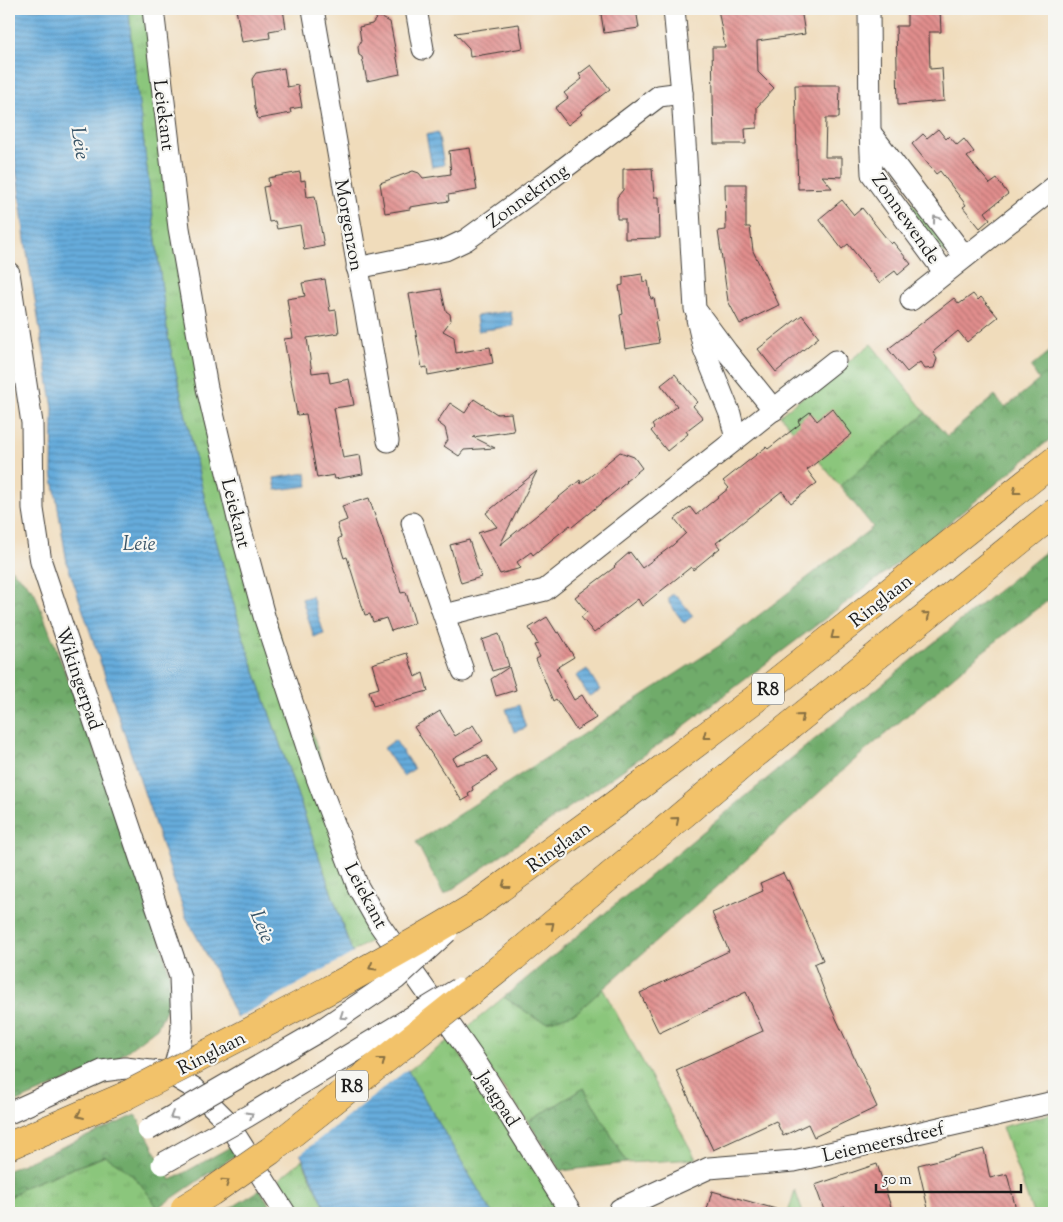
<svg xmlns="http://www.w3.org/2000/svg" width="1063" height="1222" font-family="'Sorts Mill Goudy',serif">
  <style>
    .grass { fill: url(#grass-tufts); stroke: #54714c }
    .forest { fill: url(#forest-crowns); stroke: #466444 }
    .water { fill: url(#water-rules); stroke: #41647c }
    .pier { fill: #f0dcbb }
    .building { fill: url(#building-back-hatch) }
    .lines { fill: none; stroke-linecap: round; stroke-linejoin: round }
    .minor-casing { stroke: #3c3934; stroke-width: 23 }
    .highway-casing { stroke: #3c3934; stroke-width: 29 }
    .minor { stroke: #fff; stroke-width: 21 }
    .highway { stroke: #f2c26a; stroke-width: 28 }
    .minor-bridge-casing { stroke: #3c3934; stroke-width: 23; stroke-linecap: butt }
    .highway-bridge-casing { stroke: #3c3934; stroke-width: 29; stroke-linecap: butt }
    .minor-bridge { stroke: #fff; stroke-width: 21 }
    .highway-bridge { stroke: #f2c26a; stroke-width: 28 }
    .oneway { stroke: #999 }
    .oneway2 { stroke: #876f43 }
    .labels { text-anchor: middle; stroke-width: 4.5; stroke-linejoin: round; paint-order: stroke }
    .shield { fill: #f6f6f2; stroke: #5d5d5c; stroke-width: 1 }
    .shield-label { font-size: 18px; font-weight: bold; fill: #1c1c1c }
    .street-label { font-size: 19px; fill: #1c1c1c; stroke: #f6f6f2 }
    .water-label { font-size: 20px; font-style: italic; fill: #3a5669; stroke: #f6f6f2 }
  </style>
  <defs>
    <pattern id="grass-tufts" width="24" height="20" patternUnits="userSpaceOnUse" patternTransform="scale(1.25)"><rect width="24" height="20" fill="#8bc67b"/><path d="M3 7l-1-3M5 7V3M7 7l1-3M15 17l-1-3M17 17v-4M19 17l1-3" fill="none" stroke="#77aa6a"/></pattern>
    <pattern id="forest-crowns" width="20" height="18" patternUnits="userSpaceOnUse" patternTransform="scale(1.25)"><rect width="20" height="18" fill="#70ab6b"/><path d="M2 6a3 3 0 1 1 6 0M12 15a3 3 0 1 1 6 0" fill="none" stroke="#5b8a57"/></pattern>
    <pattern id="water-rules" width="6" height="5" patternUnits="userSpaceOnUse" patternTransform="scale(1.25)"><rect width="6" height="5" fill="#66acdc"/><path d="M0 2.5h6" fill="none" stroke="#538bb2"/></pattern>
    <pattern id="building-back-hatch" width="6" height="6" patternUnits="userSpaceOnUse" patternTransform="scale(1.25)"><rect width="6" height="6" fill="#e18e8d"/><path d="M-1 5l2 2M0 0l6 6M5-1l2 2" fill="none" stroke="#b67372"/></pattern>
  </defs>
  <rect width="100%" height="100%" fill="#f6f6f2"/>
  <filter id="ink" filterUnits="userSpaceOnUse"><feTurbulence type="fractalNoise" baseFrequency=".02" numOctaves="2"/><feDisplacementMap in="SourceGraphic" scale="10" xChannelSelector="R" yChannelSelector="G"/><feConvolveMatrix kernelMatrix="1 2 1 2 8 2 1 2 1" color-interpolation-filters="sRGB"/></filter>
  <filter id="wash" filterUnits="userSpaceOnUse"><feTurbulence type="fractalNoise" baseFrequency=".0096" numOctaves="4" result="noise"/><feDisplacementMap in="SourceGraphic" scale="20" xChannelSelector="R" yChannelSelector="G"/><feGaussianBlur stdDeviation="1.12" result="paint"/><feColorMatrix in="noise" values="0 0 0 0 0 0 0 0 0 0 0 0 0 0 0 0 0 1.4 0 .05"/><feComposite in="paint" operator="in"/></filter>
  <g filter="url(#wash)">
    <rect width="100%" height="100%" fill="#f0dcbb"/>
    <g class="grass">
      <polygon points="129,9 146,9 205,407 379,936 352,952 243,637 205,501 168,337 131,40"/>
      <polygon points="883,167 950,250 948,253 944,253 880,173"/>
      <polygon points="871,344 926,413 840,486 780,415"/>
      <polygon points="603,989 696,1159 627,1163 584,1088 528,1122 463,1031 504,997 537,1019 575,1013"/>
      <polygon points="450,1039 564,1213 492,1213 408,1071"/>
      <polygon points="127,1073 46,1111 9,1126 9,1120 98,1079"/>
      <polygon points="1054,1113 1054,1213 1033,1213 1002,1127"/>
      <path d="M106,1156C131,1171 142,1184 158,1208L148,1213H9V1198L26,1186Z"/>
      <polygon points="302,1160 328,1213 299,1213 279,1179"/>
      <polygon points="795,1190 803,1213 788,1213"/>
    </g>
    <g class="forest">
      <polygon points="1054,348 1054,436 932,537 667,739 444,895 416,842 719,646 873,527 840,486 926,413 947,436 995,396 1005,408 1039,380 1031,367"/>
      <polygon points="1054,545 1054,596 981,653 851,763 718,886 576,1013 547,1022 537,1019 504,997 799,752"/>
      <polygon points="9,567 34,591 148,889 170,977 167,1008 157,1028 114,1061 9,1105"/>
      <polygon points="584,1088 627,1163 561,1171 528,1122"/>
      <path d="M136,1115L171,1180L234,1145L240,1152L158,1208C142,1184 131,1171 105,1156L26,1186L9,1198V1170Z"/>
      <polygon points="260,1190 275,1213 223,1213"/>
    </g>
    <g class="water">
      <polygon points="9,9 129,9 131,40 168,337 205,501 243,637 349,944 408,1071 492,1213 328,1213 210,961 186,917 67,563 52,472 53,408 25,240 9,111"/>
      <polygon points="438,132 444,165 432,167 426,135"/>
      <polygon points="511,311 513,326 478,331 476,316"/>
      <polygon points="306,473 308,486 276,490 274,478"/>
      <polygon points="673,594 678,597 693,616 684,623 669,603 669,597"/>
      <polygon points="312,596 324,634 314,637 302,599"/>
      <polygon points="587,669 600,690 589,696 576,676"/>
      <polygon points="519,705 526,728 514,732 506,709"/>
      <polygon points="395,740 414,769 403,776 384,748"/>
    </g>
    <polygon class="pier" points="355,952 409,1068 298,1156 234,1020"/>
    <g id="blocks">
      <g class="building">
        <polygon points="236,9 283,9 286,28 269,31 270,38 242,42"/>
        <polygon points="636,9 639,28 604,33 601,14"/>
        <polygon points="718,9 801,9 805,34 757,41 758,72 774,88 757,107 757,128 745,129 746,144 714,144 712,47 725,47"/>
        <polygon points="907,9 940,9 941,32 929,32 930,69 942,68 944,101 898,105 896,26 907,26"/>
        <polygon points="378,16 390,22 400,74 367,81 362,57 359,55 358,47 361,41 359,27 372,24"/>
        <polygon points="519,24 523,48 470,57 469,48 455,33"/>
        <polygon points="591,65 610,89 580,112 582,114 568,125 555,108 568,98 564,93 582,79 579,74"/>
        <polygon points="284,68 287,87 298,85 302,107 290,109 291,113 258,119 255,108 252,79 256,73"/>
        <polygon points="795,85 840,85 839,118 826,118 825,157 842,157 842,177 822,176 832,188 798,189"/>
        <polygon points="938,129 946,139 949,136 957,145 964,139 974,152 967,157 990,184 997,179 1008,194 985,212 990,219 980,228 963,207 966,205 940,171 936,174 912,144 923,134 927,138"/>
        <polygon points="470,148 477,190 448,195 449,201 410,207 410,209 385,213 380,183 413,171 419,173 423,178 451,174 449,151"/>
        <polygon points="652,168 654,197 659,197 660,238 625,239 625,219 617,219 617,197 623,190 623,169"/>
        <polygon points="300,172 301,181 305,180 307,197 315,196 324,246 304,250 300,225 277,229 275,221 269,222 263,187 269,186 268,178"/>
        <polygon points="725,184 746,184 746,227 750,227 753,251 779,305 740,324 728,301 718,231 726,230"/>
        <polygon points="842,200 854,215 862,208 891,244 893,242 911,264 898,275 895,271 879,283 848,244 842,249 819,219"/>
        <polygon points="642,274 643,282 648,281 651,299 654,298 658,321 655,322 659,343 625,349 620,315 623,314 619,286 623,285 623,277"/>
        <polygon points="325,279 330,311 336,310 339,333 307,338 312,373 328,371 330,383 349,379 354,405 334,408 343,458 360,455 363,474 335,479 334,475 317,478 306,414 297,415 284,339 293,338 287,299 305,296 302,283"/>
        <polygon points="441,289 446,311 450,314 451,320 443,331 454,337 456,353 490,347 493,363 428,375 427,367 422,368 409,294"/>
        <polygon points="973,294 978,300 981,297 998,317 967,342 958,331 933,352 937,359 934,368 925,369 920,362 907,372 888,349 954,298 959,304"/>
        <polygon points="802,315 819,337 776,372 758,349"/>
        <polygon points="675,374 697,402 693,406 703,418 686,431 688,434 667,451 651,431 654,428 652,425 677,406 661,385"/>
        <polygon points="474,399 497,414 511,413 514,431 473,437 495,448 464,450 459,456 444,446 448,440 445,428 437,422 450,403 465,413"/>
        <polygon points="832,408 852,434 807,470 817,483 791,503 782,491 716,543 720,548 693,570 691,567 642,606 638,599 594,633 581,617 587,612 575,597 615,567 614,566 630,552 642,568 673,545 686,533 675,519 690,507 696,515 729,488 723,481 766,447 768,449 800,424 798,421 810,412 817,421"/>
        <polygon points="620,452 634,457 642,468 626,481 627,482 572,527 570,525 533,555 531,552 517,562 521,568 500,574 478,533 497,527 486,513 537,471 500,545 580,480 581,484"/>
        <polygon points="369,498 394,573 395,573 401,593 406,592 415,623 391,631 386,618 373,622 370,614 365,615 347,557 344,558 338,539 341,537 337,524 347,520 342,506"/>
        <polygon points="469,540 481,577 461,583 450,545"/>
        <polygon points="547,617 557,633 559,632 574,657 556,668 574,700 582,695 596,718 576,730 556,699 553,701 536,659 540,657 534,645 538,644 529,628"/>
        <polygon points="499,634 509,666 492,671 482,640"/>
        <polygon points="407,653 415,677 423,673 428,691 373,706 369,691 379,688 372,664"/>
        <polygon points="509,667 516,690 496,696 491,679"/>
        <polygon points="440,711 455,736 473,725 483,741 453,758 456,765 487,756 497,771 472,787 473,790 468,793 469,797 462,801 414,727"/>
        <polygon points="783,873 787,881 788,880 823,960 814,964 828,1001 877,1107 814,1137 808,1124 783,1136 776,1121 713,1150 676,1070 763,1031 746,992 659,1033 640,993 729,951 712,913 763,891 760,883"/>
        <polygon points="984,1149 990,1178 1007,1174 1017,1213 929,1213 918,1165"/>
        <polygon points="877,1164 893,1213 847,1213 845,1207 825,1213 815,1185"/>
        <polygon points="712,1191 776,1209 775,1213 706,1213"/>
      </g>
    </g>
  </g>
  <g filter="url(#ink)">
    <use href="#blocks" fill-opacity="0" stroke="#3c3934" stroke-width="1"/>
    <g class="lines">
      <g class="minor-casing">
        <g id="minor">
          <polyline points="153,9 179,228 207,388 239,523 264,616 317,778 358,887 379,924 476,1062 571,1213"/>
          <polyline points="313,9 388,441"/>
          <polyline points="416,9 423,49"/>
          <polyline points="674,9 682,93 695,309 727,352 774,410"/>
          <polyline points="869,9 870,132 872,174 945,273"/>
          <polyline points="870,132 965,257"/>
          <polyline points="357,268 445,250 466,240 550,179 659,96 682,93"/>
          <polyline points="9,273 32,423 33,509 41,562 180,977 182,1028 179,1050 172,1075"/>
          <polyline points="911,300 1054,187"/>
          <polyline points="697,319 704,349 730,414 736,439"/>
          <polyline points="412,523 463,671"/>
          <polyline points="445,615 545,590 835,361"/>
          <polyline points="9,1113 102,1071 125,1068 160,1072 172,1075 194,1088 225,1119 285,1213"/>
          <polyline points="620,1209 709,1168 794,1161 1054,1102"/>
        </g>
      </g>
      <g class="highway-casing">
        <g id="highway">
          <polyline points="474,907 613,806 755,699 1054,461"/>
          <polyline points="514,957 749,759 1054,513"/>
          <polyline points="9,1146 125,1096"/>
        </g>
      </g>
      <use href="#minor" class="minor"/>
      <use href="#highway" class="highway"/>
      <g class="minor-bridge-casing">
        <g id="minor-bridge">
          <polyline points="148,1130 321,1030 396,979 447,932"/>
          <polyline points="162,1164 248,1116 458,989"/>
        </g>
      </g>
      <g class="highway-bridge-casing">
        <g id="highway-bridge">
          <path d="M125,1096C243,1035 361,976 474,907"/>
          <polyline points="185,1208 211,1192 270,1151 514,957"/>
        </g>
      </g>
      <use href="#minor-bridge" class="minor-bridge"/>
      <use href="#highway-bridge" class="highway-bridge"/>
    </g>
    <defs><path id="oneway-chevron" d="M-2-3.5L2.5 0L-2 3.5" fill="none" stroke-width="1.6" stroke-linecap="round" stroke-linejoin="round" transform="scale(1.25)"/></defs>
    <g class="oneway">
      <use href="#oneway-chevron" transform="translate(936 219) rotate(-127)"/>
      <use href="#oneway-chevron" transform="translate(343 1016) rotate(146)"/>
      <use href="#oneway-chevron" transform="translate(250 1115) rotate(-31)"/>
      <use href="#oneway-chevron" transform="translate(173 1116) rotate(150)"/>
    </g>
    <g class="oneway2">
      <use href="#oneway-chevron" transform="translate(1016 491) rotate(142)"/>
      <use href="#oneway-chevron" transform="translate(927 615) rotate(-39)"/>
      <use href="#oneway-chevron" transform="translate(834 636) rotate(142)"/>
      <use href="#oneway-chevron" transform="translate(801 717) rotate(-39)"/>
      <use href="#oneway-chevron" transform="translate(706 736) rotate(143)"/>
      <use href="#oneway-chevron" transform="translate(676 820) rotate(-40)"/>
      <use href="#oneway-chevron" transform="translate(505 885) rotate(144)"/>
      <use href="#oneway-chevron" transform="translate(551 925) rotate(-40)"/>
      <use href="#oneway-chevron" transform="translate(372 967) rotate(151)"/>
      <use href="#oneway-chevron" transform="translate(382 1061) rotate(-38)"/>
      <use href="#oneway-chevron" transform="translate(80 1115) rotate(157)"/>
      <use href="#oneway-chevron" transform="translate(226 1182) rotate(-35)"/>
    </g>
  </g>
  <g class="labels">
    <g class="shield">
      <rect x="752" y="673.5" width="32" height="31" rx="4"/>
      <rect x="336" y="1070.5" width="32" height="31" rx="4"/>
    </g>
    <g class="shield-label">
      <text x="768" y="695">R8</text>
      <text x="352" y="1092">R8</text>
    </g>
    <g class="street-label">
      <text transform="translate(165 115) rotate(83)" y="7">Leiekant</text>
      <text transform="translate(527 195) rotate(-36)" y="7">Zonnekring</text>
      <text transform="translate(907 218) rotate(55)" y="7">Zonnewende</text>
      <text transform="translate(350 225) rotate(80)" y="7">Morgenzon</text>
      <text transform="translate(237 513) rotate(76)" y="7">Leiekant</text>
      <text transform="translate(880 600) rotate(-38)" y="7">Ringlaan</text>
      <text transform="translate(80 678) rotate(71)" y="7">Wikingerpad</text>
      <text transform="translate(558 846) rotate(-36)" y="7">Ringlaan</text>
      <text transform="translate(367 895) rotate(62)" y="7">Leiekant</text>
      <text transform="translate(211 1052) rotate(-27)" y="7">Ringlaan</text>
      <text transform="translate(499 1098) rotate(57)" y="7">Jaagpad</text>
      <text transform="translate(883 1141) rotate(-13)" y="7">Leiemeersdreef</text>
    </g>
    <g class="water-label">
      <text transform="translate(81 143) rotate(81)" y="7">Leie</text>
      <text x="139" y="550">Leie</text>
      <text transform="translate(263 926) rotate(67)" y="7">Leie</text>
    </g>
  </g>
  <rect width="1063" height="1222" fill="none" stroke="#f6f6f2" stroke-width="30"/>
  <path d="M876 1184v8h145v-8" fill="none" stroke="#1c1c1c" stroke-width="2.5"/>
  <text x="883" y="1184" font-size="15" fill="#1c1c1c" stroke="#f6f6f2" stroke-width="4" paint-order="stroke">50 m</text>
</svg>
